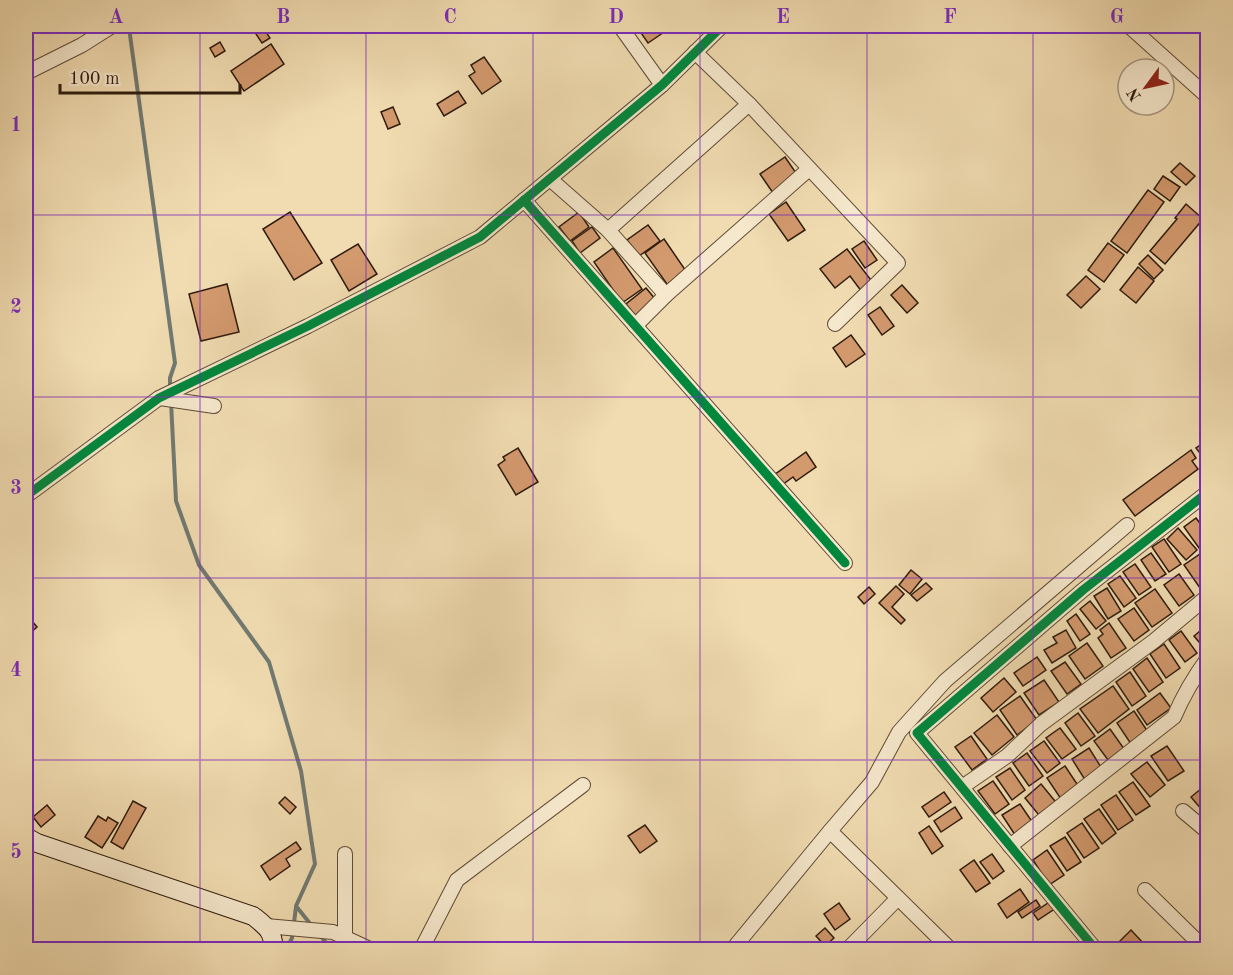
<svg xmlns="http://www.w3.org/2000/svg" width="1233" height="975" font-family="'Old Standard TT',serif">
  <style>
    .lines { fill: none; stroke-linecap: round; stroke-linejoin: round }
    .stream { stroke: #717a72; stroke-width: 4 }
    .building { fill: #d39a6e; stroke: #2e1b0d; stroke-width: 1.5 }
    .street-casing { stroke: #5f4b36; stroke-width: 16 }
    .secondary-casing { stroke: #2e1b0d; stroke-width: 20 }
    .street { stroke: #f6e8cc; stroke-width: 14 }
    .secondary { stroke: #f6e8cc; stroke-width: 18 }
    .cycleway-casing { stroke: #f6e8cc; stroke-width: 13 }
    .cycleway { stroke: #00873e; stroke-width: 9 }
    .grid { fill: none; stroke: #7b2cbf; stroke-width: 1.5; stroke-opacity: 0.55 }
    .neatline { fill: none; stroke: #7b2cbf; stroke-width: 2 }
    .grid-label { font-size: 20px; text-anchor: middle; font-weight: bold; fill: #7b2cbf }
  </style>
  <rect width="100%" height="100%" fill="#f1dcb1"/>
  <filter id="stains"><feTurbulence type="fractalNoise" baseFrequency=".00333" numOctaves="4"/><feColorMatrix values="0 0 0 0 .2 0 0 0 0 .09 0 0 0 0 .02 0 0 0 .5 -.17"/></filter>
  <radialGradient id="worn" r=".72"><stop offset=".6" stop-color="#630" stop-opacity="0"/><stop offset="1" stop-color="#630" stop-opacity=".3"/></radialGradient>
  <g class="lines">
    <g class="stream">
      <polyline points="131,26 130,35 175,363 170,378 170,388"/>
      <polyline points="171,402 176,501 199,565 269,662 301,771 315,864 296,906 312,926"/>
      <polyline points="319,934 332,950"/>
      <polyline points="286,950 292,938 296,907"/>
    </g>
  </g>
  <g class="building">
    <polygon points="256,26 262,26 270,38 262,43 252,28"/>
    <polygon points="643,26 673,26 648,43 639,30 644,27"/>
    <polygon points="220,42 225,51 215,57 210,48"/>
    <polygon points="271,44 284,64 244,91 231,71"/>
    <polygon points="484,57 501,81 482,94 469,76 475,72 471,65"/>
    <polygon points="458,91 466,103 444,116 437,104"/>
    <polygon points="393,107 400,124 388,129 381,112"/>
    <polygon points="785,157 798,176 773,193 760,174"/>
    <polygon points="1180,163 1195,176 1186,185 1171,172"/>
    <polygon points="1163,176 1180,187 1170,201 1154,189"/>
    <polygon points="1148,190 1164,202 1127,253 1111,241"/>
    <polygon points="786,202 805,230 788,241 769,214"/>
    <polygon points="1186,204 1203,219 1165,264 1150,251 1177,219 1175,218"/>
    <polygon points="290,212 322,263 294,280 263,229"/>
    <polygon points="579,212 589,227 570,241 559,227"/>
    <polygon points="648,225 660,241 639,256 627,240"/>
    <polygon points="592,227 600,238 580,253 572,241"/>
    <polygon points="664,239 688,274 669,287 645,253"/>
    <polygon points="864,241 877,260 865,268 852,249"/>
    <polygon points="1108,243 1124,255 1104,282 1088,270"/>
    <polygon points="358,244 377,274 349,291 331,260"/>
    <polygon points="613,248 642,289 622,303 594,262"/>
    <polygon points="847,249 874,284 862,292 850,276 835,288 820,269"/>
    <polygon points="1148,255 1163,270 1154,279 1139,264"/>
    <polygon points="1138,267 1154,281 1136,303 1120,290"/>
    <polygon points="1086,276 1100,289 1081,308 1067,295"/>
    <polygon points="227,284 239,332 201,341 189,294"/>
    <polygon points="902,285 918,303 907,313 891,295"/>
    <polygon points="646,288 656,300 636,317 626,304"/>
    <polygon points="880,307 894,326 882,335 868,315"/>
    <polygon points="851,335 865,354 846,367 833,348"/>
    <polygon points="1208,440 1208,460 1206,461 1196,448"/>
    <polygon points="518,448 538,482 516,495 498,465 505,460 503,457"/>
    <polygon points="1191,450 1196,458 1192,461 1198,469 1135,516 1123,500"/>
    <polygon points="806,452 816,467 796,481 793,477 782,485 774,475"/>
    <polygon points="1196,518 1208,534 1208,542 1199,548 1184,527"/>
    <polygon points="1178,528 1197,550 1186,560 1167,539"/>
    <polygon points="1164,539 1181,564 1169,572 1152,547"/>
    <polygon points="1151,553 1166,574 1155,581 1141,560"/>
    <polygon points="1200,554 1208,564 1208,583 1200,588 1184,565"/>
    <polygon points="1135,564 1151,587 1139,595 1123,572"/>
    <polygon points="911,570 922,579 910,594 899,585"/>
    <polygon points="1179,574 1194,595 1179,606 1164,585"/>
    <polygon points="1120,576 1136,598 1124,607 1108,584"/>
    <polygon points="926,583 932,589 917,601 911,595"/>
    <polygon points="896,586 904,594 892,607 905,620 901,624 879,603"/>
    <polygon points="869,587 875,594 864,604 858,597"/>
    <polygon points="1107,588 1121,611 1108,619 1094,596"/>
    <polygon points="1155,589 1172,613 1152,627 1135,603"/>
    <polygon points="1090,601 1106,621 1096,629 1080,609"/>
    <polygon points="1134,608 1149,630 1134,641 1118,619"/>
    <polygon points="26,614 37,627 26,637"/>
    <polygon points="1076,614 1090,634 1080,641 1067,621"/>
    <polygon points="1109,623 1126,648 1111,658 1098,638 1103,634 1100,630"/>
    <polygon points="1206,626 1208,628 1208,645 1204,648 1194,636"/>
    <polygon points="1066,630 1076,648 1052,663 1044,650 1057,643 1053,637"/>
    <polygon points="1181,631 1197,653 1185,662 1169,640"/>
    <polygon points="1087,643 1103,666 1085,679 1069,656"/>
    <polygon points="1164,644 1180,668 1166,678 1150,654"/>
    <polygon points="1037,657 1046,670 1023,686 1014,673"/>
    <polygon points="1147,658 1163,682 1149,692 1133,669"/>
    <polygon points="1065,662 1081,684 1067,694 1051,671"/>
    <polygon points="1130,672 1146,696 1132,706 1116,682"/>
    <polygon points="1004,678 1016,692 993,712 981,698"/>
    <polygon points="1044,680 1059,702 1039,715 1024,693"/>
    <polygon points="1113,686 1129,709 1098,733 1080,709"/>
    <polygon points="1160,693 1171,708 1147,725 1137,710"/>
    <polygon points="1020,696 1037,720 1017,735 1000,710"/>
    <polygon points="1134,711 1150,735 1133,747 1117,723"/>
    <polygon points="1078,713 1095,736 1081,746 1065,723"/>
    <polygon points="997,715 1014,737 992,755 974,733"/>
    <polygon points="1060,728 1076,749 1062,759 1046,738"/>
    <polygon points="1110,729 1127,753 1111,764 1094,741"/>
    <polygon points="971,736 987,759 972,770 955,747"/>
    <polygon points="1044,741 1060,763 1047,773 1030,751"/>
    <polygon points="1167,746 1184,771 1168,781 1151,756"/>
    <polygon points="1089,748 1104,772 1087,783 1072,759"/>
    <polygon points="1027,753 1043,776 1029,786 1013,763"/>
    <polygon points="1147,762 1165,785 1150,797 1131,774"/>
    <polygon points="1065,766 1081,790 1063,802 1047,778"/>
    <polygon points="1010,768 1025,790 1012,800 996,777"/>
    <polygon points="993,781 1009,804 995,814 978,791"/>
    <polygon points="1133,782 1150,806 1136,815 1119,792"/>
    <polygon points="1208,783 1208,805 1202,810 1191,797"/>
    <polygon points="1041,784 1059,806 1043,820 1025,798"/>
    <polygon points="944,792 951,802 929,817 922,807"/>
    <polygon points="1116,795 1133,820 1118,830 1101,805"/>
    <polygon points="285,797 296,807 290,814 279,803"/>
    <polygon points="133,801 146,808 123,849 111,842"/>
    <polygon points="1020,804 1035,826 1017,838 1002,815"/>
    <polygon points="47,805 55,815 41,827 33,817"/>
    <polygon points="955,807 962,818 941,832 934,821"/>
    <polygon points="1099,809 1116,833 1102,844 1084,819"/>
    <polygon points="98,816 106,821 108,817 118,823 102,848 85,837"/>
    <polygon points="1082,823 1099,848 1084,858 1067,833"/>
    <polygon points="645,825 657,841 640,853 628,836"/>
    <polygon points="929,826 943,846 932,854 919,833"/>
    <polygon points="1065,837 1081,862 1067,871 1050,846"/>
    <polygon points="296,842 301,849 286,859 290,866 270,880 261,866"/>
    <polygon points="1047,850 1064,875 1049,885 1033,860"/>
    <polygon points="992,854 1004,871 993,879 980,862"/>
    <polygon points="974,860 990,883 976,892 960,870"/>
    <polygon points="1020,889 1029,902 1007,918 998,904"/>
    <polygon points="1036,900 1040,906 1022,918 1018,912"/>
    <polygon points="1051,901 1056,908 1038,920 1033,913"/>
    <polygon points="839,903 850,919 835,930 824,914"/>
    <polygon points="825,928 834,938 825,946 816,936"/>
    <polygon points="1131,930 1144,944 1137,950 1111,950"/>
  </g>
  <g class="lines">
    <g class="street-casing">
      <g id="street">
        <polyline points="620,26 662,85"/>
        <polyline points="1129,26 1208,97"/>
        <polyline points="695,52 749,104 898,263 835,324"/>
        <polyline points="26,73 82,45 112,26"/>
        <polyline points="550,179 608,230 666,295"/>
        <polyline points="524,200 845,563"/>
        <polyline points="608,230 749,104"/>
        <polyline points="635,326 666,295 809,169"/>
        <polyline points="160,398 214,406"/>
        <polyline points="26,496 159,398 308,326 480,237 662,85 722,26"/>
        <polyline points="962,787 1007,756 1041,724 1154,641 1208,596"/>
        <polyline points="1183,811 1208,832"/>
        <polyline points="830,831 951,950"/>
        <path d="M1010,846L1174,717C1183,696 1194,677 1208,658"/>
        <polyline points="345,854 345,937"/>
        <polyline points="1145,890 1206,950"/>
        <polyline points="266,926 333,932 372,950"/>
        <polyline points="421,950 457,880 583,785"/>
        <polyline points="732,950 830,831 872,782 899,732 945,681 1127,525"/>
        <polyline points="847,950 898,898"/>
        <polyline points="1096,950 917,733 1083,590 1208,492"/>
      </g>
    </g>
    <g class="secondary-casing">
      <path id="secondary" d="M26,837L37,843L253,916C267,927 273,931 274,950"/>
    </g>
    <use href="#street" class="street"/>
    <use href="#secondary" class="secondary"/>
    <g class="cycleway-casing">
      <g id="cycleway">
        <polyline points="524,200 845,563"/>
        <polyline points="26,496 159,398 308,326 480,237 662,85 722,26"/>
        <polyline points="1096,950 917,733 1083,590 1208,492"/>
      </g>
    </g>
    <use href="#cycleway" class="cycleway"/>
  </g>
  <path class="grid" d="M200,26V950M366,26V950M533,26V950M700,26V950M867,26V950M1033,26V950M26,215H1208M26,397H1208M26,578H1208M26,760H1208"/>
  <rect width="1233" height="975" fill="none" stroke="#f1dcb1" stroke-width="66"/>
  <g transform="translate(1146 87) rotate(237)"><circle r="28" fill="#f6e8cc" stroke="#a69680" stroke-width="1.5"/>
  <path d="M0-4.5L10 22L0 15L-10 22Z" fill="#8f2418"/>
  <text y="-9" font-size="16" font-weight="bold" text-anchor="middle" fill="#2e1b0d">N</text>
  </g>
  <path d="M60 84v9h180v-9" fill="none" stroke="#2e1b0d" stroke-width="3"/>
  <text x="69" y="84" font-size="18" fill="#2e1b0d" stroke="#f6e8cc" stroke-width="4.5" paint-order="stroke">100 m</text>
  <rect x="33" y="33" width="1167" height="909" class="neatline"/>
  <g class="grid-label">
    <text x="116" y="23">A</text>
    <text x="283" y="23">B</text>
    <text x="450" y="23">C</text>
    <text x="616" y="23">D</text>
    <text x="783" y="23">E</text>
    <text x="950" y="23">F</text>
    <text x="1117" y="23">G</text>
    <text x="16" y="131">1</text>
    <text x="16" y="313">2</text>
    <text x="16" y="494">3</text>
    <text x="16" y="676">4</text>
    <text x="16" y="858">5</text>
  </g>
  <rect width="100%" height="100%" filter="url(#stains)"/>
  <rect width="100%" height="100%" fill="url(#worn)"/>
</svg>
